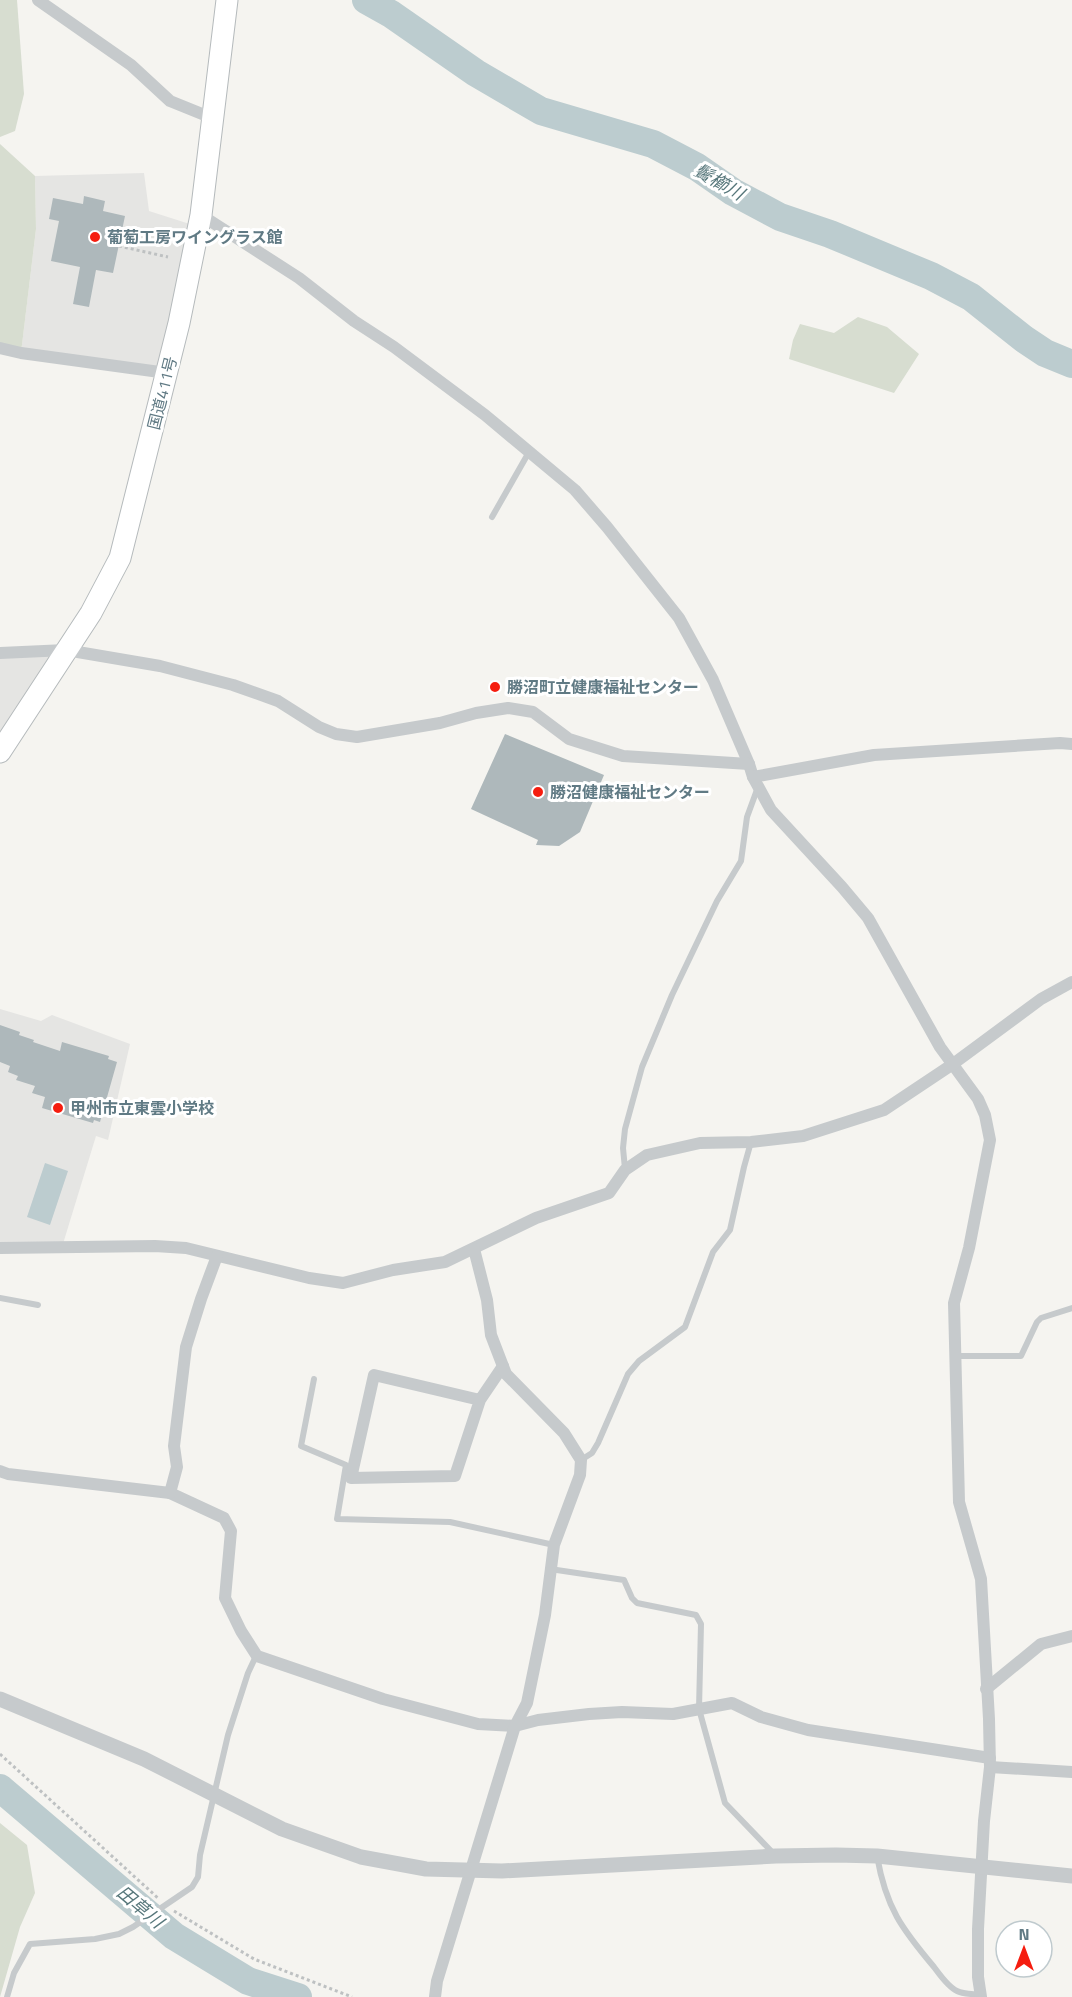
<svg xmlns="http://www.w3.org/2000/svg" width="1072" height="1997" font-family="'Titillium Web','Noto Sans JP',sans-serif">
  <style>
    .built { fill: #e5e5e3 }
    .green { fill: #d7ddd0 }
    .water { fill: #bccccf }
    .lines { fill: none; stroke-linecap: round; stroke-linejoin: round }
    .river { stroke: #bccccf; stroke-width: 28 }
    .building { fill: #aeb8bb }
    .trunk-casing { stroke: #b5babc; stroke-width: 23 }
    .path { stroke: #bec1c2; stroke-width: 3; stroke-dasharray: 3 3; stroke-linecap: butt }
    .service { stroke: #c6cacc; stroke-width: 6 }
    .minor { stroke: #c6cacc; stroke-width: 12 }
    .tertiary { stroke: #c6cacc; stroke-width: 15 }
    .trunk { stroke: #fff; stroke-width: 21 }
    .poi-dot { fill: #f51d0f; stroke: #fff; stroke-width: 2 }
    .labels { text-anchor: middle; stroke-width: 6; stroke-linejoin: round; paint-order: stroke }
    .poi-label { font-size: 16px; font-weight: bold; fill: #607a84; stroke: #fff; text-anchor: start }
    .street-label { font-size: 16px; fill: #607a84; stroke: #fff }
    .water-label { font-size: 18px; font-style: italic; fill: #57777b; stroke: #fff }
  </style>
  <rect width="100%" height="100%" fill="#f5f4f0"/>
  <g class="built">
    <polygon points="144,173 149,211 196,226 167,373 21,353 36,229 35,176"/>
    <polygon points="66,650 0,752 0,653"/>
    <polygon points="0,1009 41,1021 52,1015 130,1044 108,1140 96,1136 62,1247 0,1248"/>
  </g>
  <g class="green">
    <polygon points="0,0 17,0 24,94 15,131 0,137"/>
    <polygon points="0,144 35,176 36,229 21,353 0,348"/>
    <polygon points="858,317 887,327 919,354 894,393 789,359 793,340 800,324 834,333"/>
    <polygon points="0,1823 27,1845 35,1893 20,1927 0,1997"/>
  </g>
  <polygon class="water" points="45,1163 68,1171 50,1225 27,1217"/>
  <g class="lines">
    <g class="river">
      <polyline points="366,0 391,14 476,73 541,111 653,144 697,167 733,192 780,217 830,234 931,276 971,297 1024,339 1045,353 1072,364"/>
      <polyline points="0,1788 174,1936 248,1981 298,1997"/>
    </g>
  </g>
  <g class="building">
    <polygon points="84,196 105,201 103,211 125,216 113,273 96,270 89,307 73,304 80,267 51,261 59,221 49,219 53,198 83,204"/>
    <polygon points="505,734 604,775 580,832 559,846 536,845 538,840 471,809"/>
    <polygon points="0,1025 20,1032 19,1035 34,1040 33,1042 60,1051 62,1042 109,1056 108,1059 117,1062 100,1122 94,1120 93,1123 42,1108 45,1097 32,1093 35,1086 16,1080 18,1076 8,1072 10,1066 0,1062"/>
  </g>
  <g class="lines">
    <g class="trunk-casing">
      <polyline id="trunk" points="0,752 91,613 120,558 179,323 201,215 227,0"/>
    </g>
    <g class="path">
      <polyline points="119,246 168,257"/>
      <polyline points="0,1754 159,1899"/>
      <polyline points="174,1911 254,1959 352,1997"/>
    </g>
    <g class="service">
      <polyline points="492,517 529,452"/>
      <polyline points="625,1169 623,1148 625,1129 642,1067 672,995 717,901 741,861 747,817 758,787"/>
      <polyline points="0,1298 38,1305"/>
      <polyline points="955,1356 1021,1356 1037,1322 1041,1318 1072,1308"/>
      <polyline points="314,1379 301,1446 346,1465 337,1519 450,1522 554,1545"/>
      <polyline points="581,1460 592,1453 598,1443 628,1374 639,1361 685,1327 713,1252 730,1230 744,1167 751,1142"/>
      <polyline points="550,1569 624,1580 632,1598 637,1603 696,1615 701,1624 699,1709 725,1803 773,1853"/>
      <path d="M877,1856C886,1908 902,1929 934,1967C940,1975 948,1987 957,1991C963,1994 973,1994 980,1995"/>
      <polyline points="7,1997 14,1973 30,1944 95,1939 119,1934 133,1927 192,1887 198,1877 200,1855 228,1735 248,1673 256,1656"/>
    </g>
    <g class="minor">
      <polyline points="38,0 131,65 170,101 212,118"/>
      <polyline points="201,215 299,278 354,321 394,347 485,415 575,490 607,527 679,618 713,680 749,764 753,777 771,810 842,887 868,918 940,1047 978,1099 985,1115 990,1140 969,1248 954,1303 959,1502 981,1579 989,1719 990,1767 984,1821 978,1929 978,1977 981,1997"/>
      <polyline points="0,348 21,353 167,373"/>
      <polyline points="0,653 66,650 160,666 233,685 278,701 319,727 336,734 357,737 440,723 476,713 508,708 533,712 569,739 623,756 749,764"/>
      <polyline points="753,777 874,755 1060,743 1072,744"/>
      <polyline points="0,1248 155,1246 186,1248 309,1278 343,1283 393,1270 445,1262 536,1218 609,1193 625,1170 647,1155 700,1143 751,1142 803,1136 884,1110 953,1064 1041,999 1072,982"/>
      <polyline points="217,1256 201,1299 186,1347 174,1446 177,1467 170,1493 224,1518 231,1531 225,1598 241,1631 257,1656 383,1699 478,1724 515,1726 538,1720 589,1714 622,1712 673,1714 732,1703 761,1717 808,1730 990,1758"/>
      <polyline points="480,1400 374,1375 351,1478 455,1476 480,1400 503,1366"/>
      <polyline points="0,1471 8,1474 170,1493"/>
      <polyline points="986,1689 1041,1644 1072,1636"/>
      <polyline points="990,1767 1072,1772"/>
      <polyline points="435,1997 437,1981 515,1726 527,1703 545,1615 554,1545 580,1475 581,1460 564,1433 506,1374 491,1335 487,1300 474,1249"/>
    </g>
    <polyline class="tertiary" points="0,1699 144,1759 282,1829 361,1857 426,1869 502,1871 776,1856 836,1855 877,1856 1072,1876"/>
    <use href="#trunk" class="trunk"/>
  </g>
  <g class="poi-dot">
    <circle cx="95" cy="237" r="6"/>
    <circle cx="495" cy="687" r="6"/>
    <circle cx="538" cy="792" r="6"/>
    <circle cx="58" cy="1108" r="6"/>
  </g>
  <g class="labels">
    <g class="poi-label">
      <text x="107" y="243">葡萄工房ワイングラス館</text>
      <text x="507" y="693">勝沼町立健康福祉センター</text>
      <text x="550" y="798">勝沼健康福祉センター</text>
      <text x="70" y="1114">甲州市立東雲小学校</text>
    </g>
    <g class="street-label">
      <text transform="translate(162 393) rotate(-76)" y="6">国道411号</text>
    </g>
    <g class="water-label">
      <text transform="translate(719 182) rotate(30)" y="6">鬢櫛川</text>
      <text transform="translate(140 1907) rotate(40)" y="6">田草川</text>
    </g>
  </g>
  <g transform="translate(1024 1949)"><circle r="28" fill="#ffffff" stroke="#bfcace" stroke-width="1.5"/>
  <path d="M0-4.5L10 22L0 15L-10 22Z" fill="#f51d0f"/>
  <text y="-9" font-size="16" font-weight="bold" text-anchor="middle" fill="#607a84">N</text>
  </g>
</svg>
